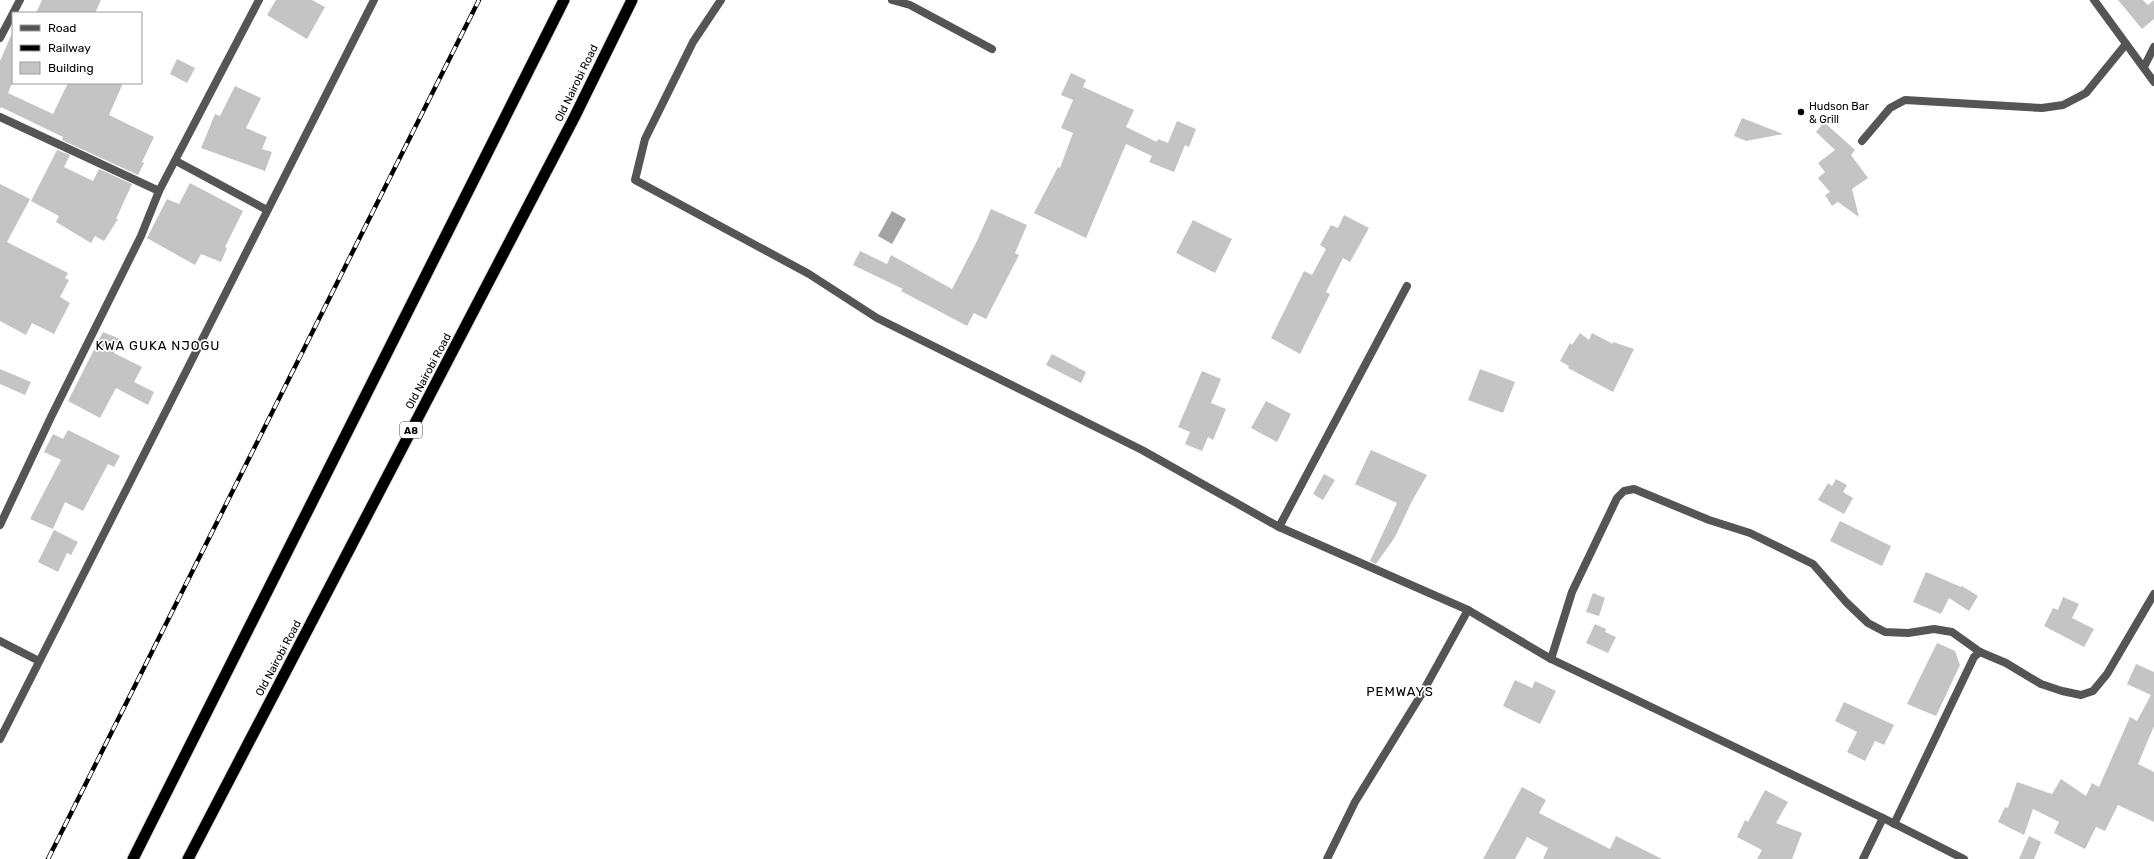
<svg xmlns="http://www.w3.org/2000/svg" width="2154" height="859" font-family="Rubik,sans-serif">
  <style>
    .water { fill: #a3a3a3 }
    .building { fill: #c4c4c4 }
    .lines { fill: none; stroke-linecap: round; stroke-linejoin: round }
    .trunk-casing { stroke: #dbdbdb; stroke-width: 13 }
    .service { stroke: #555; stroke-width: 8 }
    .minor { stroke: #555; stroke-width: 8 }
    .tertiary { stroke: #555; stroke-width: 8 }
    .trunk { stroke: #000; stroke-width: 11 }
    .rail-casing { stroke: #000; stroke-width: 4.5 }
    .rail { stroke: #fff; stroke-width: 3; stroke-dasharray: 9; stroke-linecap: butt }
    .poi-dot { fill: #000; stroke: #fff; stroke-width: 1.5 }
    .labels { text-anchor: middle; stroke-width: 3.5; stroke-linejoin: round; paint-order: stroke }
    .shield { fill: #fff; stroke: #4c4c4c; stroke-width: 1 }
    .shield-label { font-size: 10px; font-weight: bold; fill: #000 }
    .street-label { font-size: 11px; fill: #000; stroke: #fff }
    .poi-label { font-size: 11px; fill: #000; stroke: #fff; text-anchor: start }
    .quarter-label { font-size: 13px; letter-spacing: 1px; fill: #000; stroke: #fff }
  </style>
  <rect width="100%" height="100%" fill="#fff"/>
  <polygon class="water" points="892,211 906,219 892,244 878,236"/>
  <g class="building">
    <polygon points="42,0 101,0 95,13 36,13"/>
    <polygon points="276,0 312,0 325,7 307,39 267,15"/>
    <polygon points="2118,0 2143,0 2148,5 2154,0 2154,19 2142,29"/>
    <polygon points="13,31 13,81 8,93 53,114 68,83 123,83 109,115 154,137 142,162 144,163 138,175 62,140 63,137 1,107 0,109 0,61"/>
    <polygon points="177,59 195,68 187,83 170,74"/>
    <polygon points="1071,73 1086,80 1083,87 1134,110 1126,127 1157,142 1158,139 1168,143 1177,121 1196,129 1189,147 1185,145 1174,172 1149,162 1152,156 1126,144 1086,238 1034,213 1058,167 1060,168 1073,133 1061,128 1073,100 1061,95"/>
    <polygon points="235,86 261,98 246,128 267,137 262,149 272,152 265,171 201,148 215,114 220,116"/>
    <polygon points="1742,118 1783,134 1746,141 1734,136"/>
    <polygon points="1824,122 1855,150 1851,155 1868,178 1852,189 1859,217 1838,202 1832,206 1825,195 1830,192 1818,178 1825,172 1818,163 1835,150 1816,132"/>
    <polygon points="57,150 70,155 64,167 93,181 99,169 132,184 116,219 118,219 104,241 95,236 91,243 56,222 59,216 31,201"/>
    <polygon points="190,183 243,211 225,247 227,248 221,262 201,254 195,265 147,238 167,199 179,204"/>
    <polygon points="0,184 30,199 7,242 68,273 65,278 69,280 60,297 70,303 54,334 32,323 26,335 0,321"/>
    <polygon points="991,209 1027,225 1015,253 1019,255 986,319 974,313 967,326 901,291 903,289 853,265 860,251 887,264 891,255 952,289 977,241"/>
    <polygon points="1344,215 1369,228 1350,262 1343,258 1326,292 1330,294 1300,354 1271,338 1304,271 1312,275 1326,249 1320,245 1331,225 1338,228"/>
    <polygon points="1193,220 1232,239 1215,273 1176,253"/>
    <polygon points="103,332 120,339 114,353 142,367 134,382 154,392 148,405 116,388 100,418 68,401"/>
    <polygon points="1580,333 1589,340 1592,333 1613,344 1613,342 1634,349 1613,392 1568,368 1569,366 1560,361 1570,343 1572,345"/>
    <polygon points="1052,354 1086,372 1081,383 1046,365"/>
    <polygon points="0,369 31,382 25,395 0,384"/>
    <polygon points="1480,369 1515,382 1503,413 1468,400"/>
    <polygon points="1202,371 1221,379 1211,403 1226,409 1213,440 1208,437 1202,451 1185,444 1190,432 1178,427"/>
    <polygon points="1266,401 1291,414 1277,442 1251,428"/>
    <polygon points="68,430 120,456 114,467 108,464 83,511 65,502 53,529 30,519 61,460 44,452 53,434 63,439"/>
    <polygon points="1371,450 1427,475 1412,501 1395,537 1376,564 1370,561 1397,503 1355,484"/>
    <polygon points="1324,474 1335,480 1323,500 1313,494"/>
    <polygon points="1836,479 1847,485 1843,492 1853,498 1844,514 1818,500 1828,483 1832,486"/>
    <polygon points="1840,521 1891,546 1882,566 1830,541"/>
    <polygon points="54,530 78,542 71,555 67,553 58,572 38,562"/>
    <polygon points="1926,572 1961,587 1962,586 1978,596 1969,611 1949,598 1941,614 1913,602"/>
    <polygon points="1593,593 1605,598 1599,616 1586,612"/>
    <polygon points="2063,597 2079,604 2072,618 2094,629 2084,647 2044,626 2053,608 2058,610"/>
    <polygon points="1595,624 1606,629 1605,632 1616,637 1608,653 1586,643"/>
    <polygon points="1937,643 1955,651 1960,665 1936,716 1907,704"/>
    <polygon points="2136,664 2154,672 2154,726 2138,764 2154,772 2154,822 2118,805 2105,831 2096,827 2085,849 2054,833 2059,822 2033,809 2024,835 1998,822 2005,807 2008,808 2017,782 2052,794 2061,779 2086,796 2092,783 2099,787 2130,717 2137,721 2151,695 2127,684"/>
    <polygon points="1515,680 1532,688 1535,681 1556,691 1540,724 1503,706"/>
    <polygon points="1844,702 1894,725 1884,745 1875,741 1865,761 1847,752 1857,732 1835,721"/>
    <polygon points="1522,787 1546,800 1539,813 1610,849 1616,836 1662,859 1543,859 1548,848 1527,837 1515,859 1483,859"/>
    <polygon points="1765,790 1788,802 1776,823 1802,833 1792,859 1757,859 1762,850 1737,837 1745,820 1748,822"/>
    <polygon points="2029,836 2041,842 2034,859 2019,859"/>
  </g>
  <g class="lines">
    <g class="trunk-casing">
      <g id="trunk">
        <polyline points="133,859 564,0"/>
        <polyline points="188,859 574,118 632,0"/>
      </g>
    </g>
    <polyline class="service" points="1862,141 1890,108 1905,100 2042,108 2063,105 2086,93 2126,44"/>
    <g class="minor">
      <polyline points="721,0 693,42 645,139 635,180 809,274 877,318 1142,450 1279,527 1468,610 1551,659 1883,818 1964,859"/>
      <polyline points="892,0 910,5 992,49"/>
      <polyline points="0,38 20,0"/>
      <polyline points="2144,67 2154,47"/>
      <polyline points="0,117 159,191"/>
      <polyline points="176,161 267,210"/>
      <polyline points="0,525 51,417 141,236 159,191 259,0"/>
      <polyline points="1279,527 1407,286"/>
      <polyline points="0,641 39,661"/>
      <polyline points="1551,659 1572,592 1617,498 1624,491 1634,489 1709,520 1750,533 1813,564 1846,602 1868,623 1885,632 1908,633 1934,629 1952,632 1980,652"/>
      <polyline points="1894,824 1974,657 1980,652 2006,663 2041,684 2062,691 2081,695 2093,691 2107,674 2154,594"/>
      <polyline points="1327,859 1355,802 1421,695 1468,610"/>
      <polyline points="1863,859 1883,818"/>
    </g>
    <g class="tertiary">
      <polyline points="2094,0 2154,82"/>
      <polyline points="0,739 374,0"/>
    </g>
    <use href="#trunk" class="trunk"/>
    <g class="rail-casing">
      <polyline id="rail" points="48,859 479,0"/>
    </g>
    <use href="#rail" class="rail"/>
  </g>
  <circle class="poi-dot" cx="1801" cy="112" r="4"/>
  <g class="labels">
    <rect class="shield" x="400" y="422" width="22" height="16" rx="3"/>
    <g class="shield-label">
      <text x="411" y="434">A8</text>
    </g>
    <g class="street-label">
      <text transform="translate(576 83) rotate(-64)" y="4">Old Nairobi Road</text>
      <text transform="translate(428 371) rotate(-62)" y="4">Old Nairobi Road</text>
      <text transform="translate(278 658) rotate(-62)" y="4">Old Nairobi Road</text>
    </g>
    <g class="poi-label">
      <text x="1809" y="110">Hudson Bar<tspan x="1809" dy="13">&amp; Grill</tspan></text>
    </g>
    <g class="quarter-label">
      <text x="158" y="350">KWA GUKA NJOGU</text>
      <text x="1400" y="696">PEMWAYS</text>
    </g>
  </g>
  <rect x="12" y="12" width="130" height="72" fill="#ffffff" stroke="#999999"/>
  <rect x="20" y="25" width="20" height="6" fill="#555555" stroke="#999999"/>
  <text x="48" y="32" font-size="12" fill="#000000">Road</text>
  <rect x="20" y="45" width="20" height="6" fill="#000000" stroke="#999999"/>
  <text x="48" y="52" font-size="12" fill="#000000">Railway</text>
  <rect x="20" y="62" width="20" height="12" fill="#c4c4c4" stroke="#999999"/>
  <text x="48" y="72" font-size="12" fill="#000000">Building</text>
</svg>
